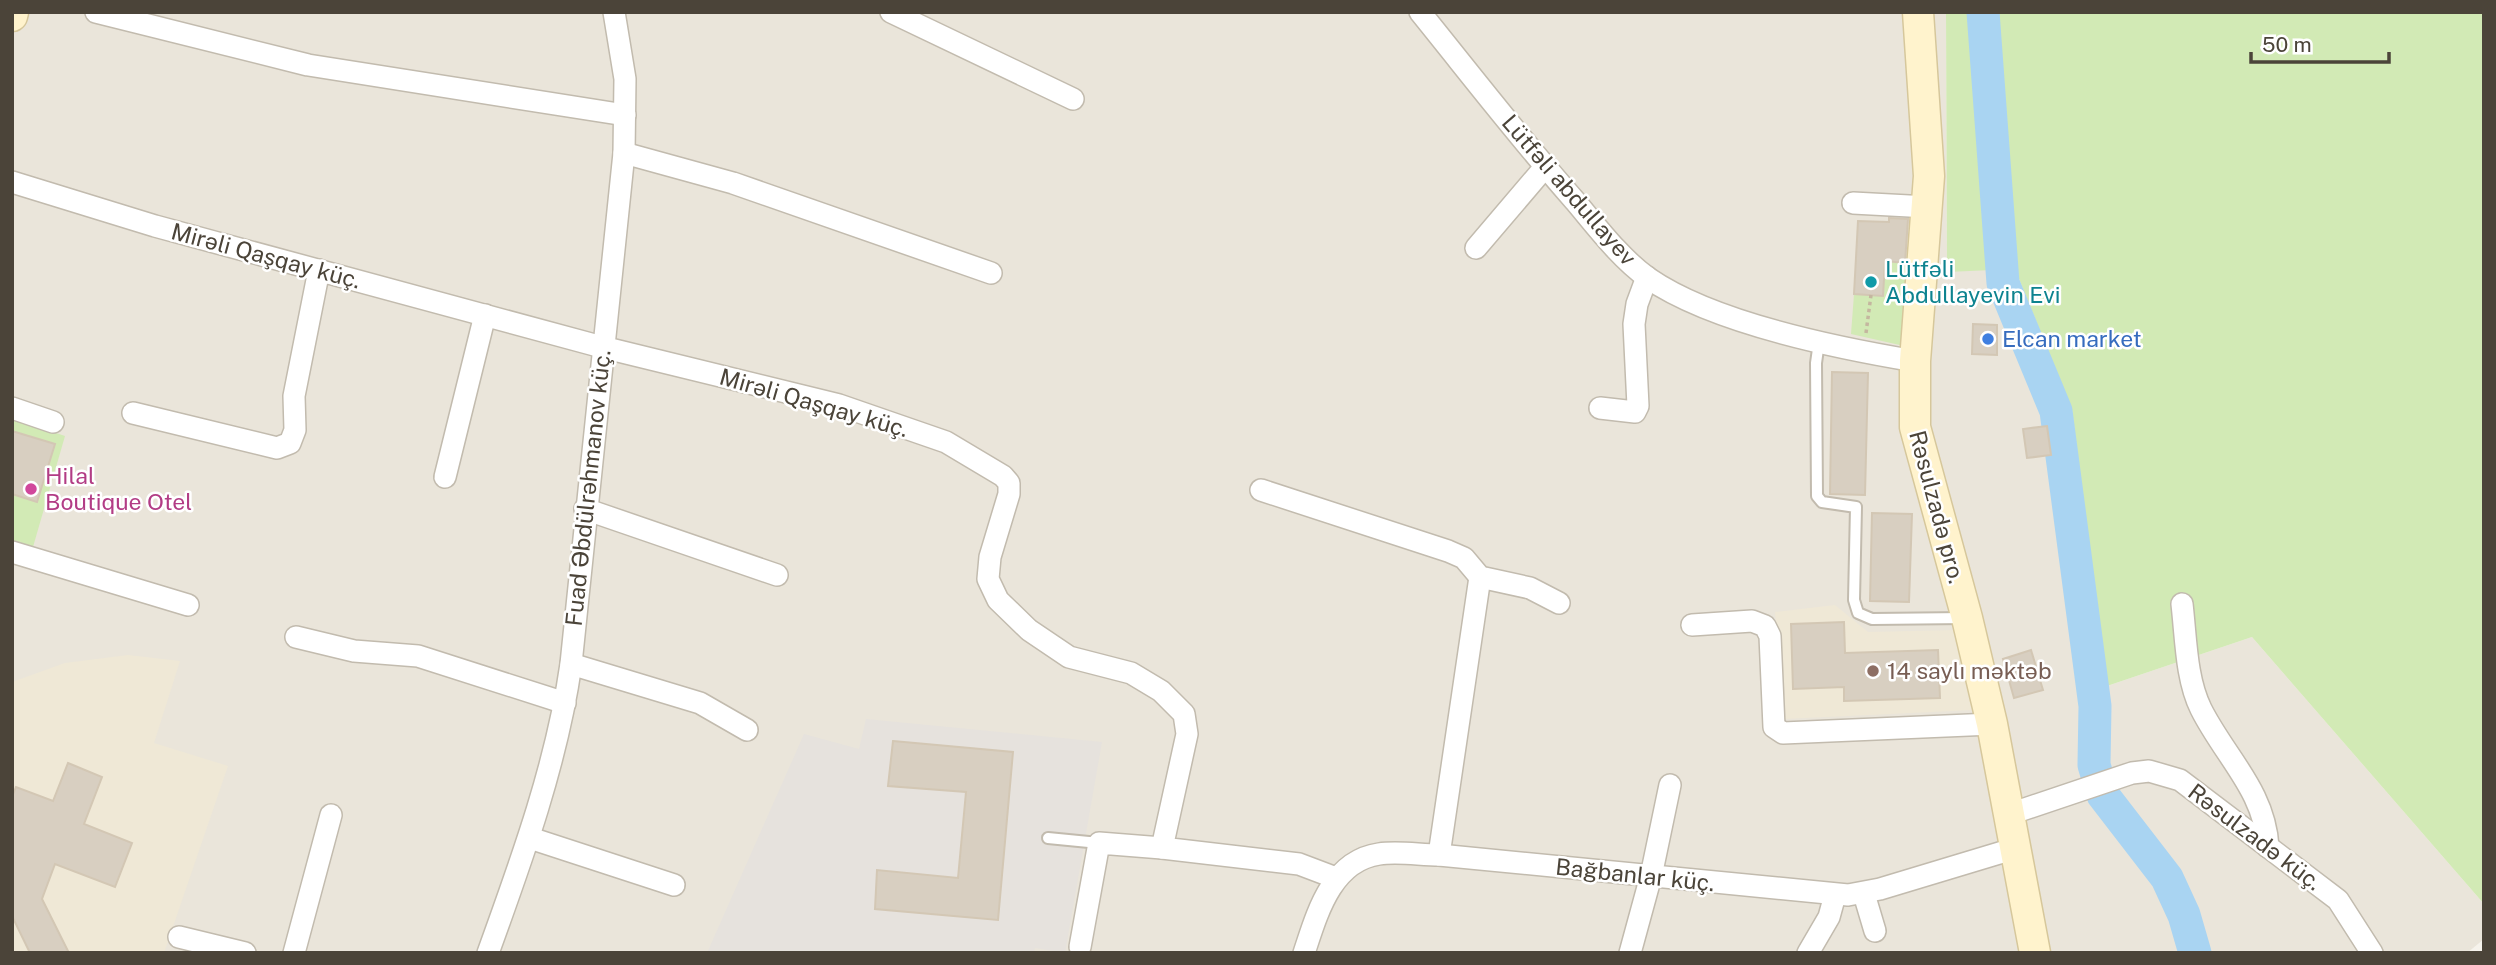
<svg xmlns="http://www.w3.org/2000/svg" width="2496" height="965" font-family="'Public Sans',sans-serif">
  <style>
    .residential { fill: #eae5da }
    .industrial { fill: #e6e2dd }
    .education { fill: #efe8d6 }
    .green { fill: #d2eab5 }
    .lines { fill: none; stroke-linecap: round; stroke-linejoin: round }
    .river { stroke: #a9d4f2; stroke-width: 33 }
    .building { fill: #d8cfc1; stroke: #d3c7b4; stroke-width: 2 }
    .lane-casing { stroke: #c2bbae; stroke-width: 14 }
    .street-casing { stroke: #c2bbae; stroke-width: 24 }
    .secondary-casing { stroke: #d6c79b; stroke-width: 33 }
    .path { stroke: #c4b79f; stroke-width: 3.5; stroke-dasharray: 3.5 3.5; stroke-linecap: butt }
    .lane { stroke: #fff; stroke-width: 10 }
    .street { stroke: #fff; stroke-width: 21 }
    .secondary { stroke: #fff3cd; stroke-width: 30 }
    .culture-dot { fill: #0f9aa8; stroke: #fff; stroke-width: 2.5 }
    .shop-dot { fill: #3f7fe0; stroke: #fff; stroke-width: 2.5 }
    .hotel-dot { fill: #d1479c; stroke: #fff; stroke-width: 2.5 }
    .education-dot { fill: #8d6e63; stroke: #fff; stroke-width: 2.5 }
    .labels { text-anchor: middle; stroke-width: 5; stroke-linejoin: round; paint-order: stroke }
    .street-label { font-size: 23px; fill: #4b4439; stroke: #fff }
    .culture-label { font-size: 23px; fill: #0d838f; stroke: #fff; text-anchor: start }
    .shop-label { font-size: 23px; fill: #366cbe; stroke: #fff; text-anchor: start }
    .hotel-label { font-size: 23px; fill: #b23c85; stroke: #fff; text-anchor: start }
    .education-label { font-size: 23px; fill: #785e54; stroke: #fff; text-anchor: start }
  </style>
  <rect width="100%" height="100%" fill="#f6f3ec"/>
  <polygon class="residential" points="12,12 1946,12 1947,271 2015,269 2072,410 2107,686 2252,637 2484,904 2484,939 2467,953 12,953"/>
  <polygon class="industrial" points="866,719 1102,742 1065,953 1035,948 1034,953 707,953 804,734 859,749"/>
  <g class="education">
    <polygon points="1835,605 1868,632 1958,630 1974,710 1783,719 1775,612"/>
    <polygon points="128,655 180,661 154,743 228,766 164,953 12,953 12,682 65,663"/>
  </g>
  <g class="green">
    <polygon points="1946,12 2484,12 2484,904 2252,637 2107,686 2072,410 2015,269 1947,272"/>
    <polygon points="1885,261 1911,263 1904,346 1851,334 1854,294 1883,296"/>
    <polygon points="12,418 65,436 33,547 12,541"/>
  </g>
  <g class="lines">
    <polyline class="river" points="1983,12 2003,283 2056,411 2095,706 2094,765 2103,795 2167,878 2184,915 2195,953"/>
  </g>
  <g class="building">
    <polygon points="1889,218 1908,219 1905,263 1885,261 1883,296 1854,294 1858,221 1889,222"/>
    <polygon points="1973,324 1997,325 1997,355 1972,354"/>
    <polygon points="1832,372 1868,373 1865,495 1830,494"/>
    <polygon points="2047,426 2051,455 2027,458 2023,429"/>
    <polygon points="12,431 55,444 37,502 12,494"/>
    <polygon points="1872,513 1912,514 1909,602 1870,601"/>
    <polygon points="1844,622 1845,653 1938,650 1940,698 1844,701 1844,687 1793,689 1791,624"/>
    <polygon points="2031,650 2043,690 2014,698 2003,659"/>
    <polygon points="893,741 1013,752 998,920 875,909 877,870 958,878 966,792 888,786"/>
    <polygon points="68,763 102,777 84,824 132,843 115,887 55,864 42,899 69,953 30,953 12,916 12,797 16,787 53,801"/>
  </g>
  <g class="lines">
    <g class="lane-casing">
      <g id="lane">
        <polyline points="1819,342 1816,363 1817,496 1822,502 1856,507 1854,600 1858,613 1872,619 1966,618"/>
        <polyline points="1048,838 1099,843"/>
      </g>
    </g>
    <g class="street-casing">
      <g id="street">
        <polyline points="96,12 308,65 625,115"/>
        <polyline points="891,12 1073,99"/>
        <path d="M1420,12C1471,75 1521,140 1575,201C1597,227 1620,258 1648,278C1713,323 1837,348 1915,361"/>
        <polyline points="624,153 733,183 991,273"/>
        <polyline points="12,182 155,226 602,347 839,405 946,442 1003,476 1009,483 1009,494 990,557 988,579 998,600 1029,630 1069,657 1131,673 1161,691 1184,714 1187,734 1162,848 1299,864 1336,878"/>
        <polyline points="1853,203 1928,207"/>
        <polyline points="1476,248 1545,167"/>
        <polyline points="12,408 53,422"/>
        <polyline points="1600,408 1635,412 1638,406 1634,324 1637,304 1647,277"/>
        <polyline points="133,413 277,448 290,443 295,430 294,396 319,270"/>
        <polyline points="445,477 485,315"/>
        <polyline points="1261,490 1448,551 1464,558 1480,577 1530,588 1559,603"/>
        <polyline points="585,509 777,575"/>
        <polyline points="12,552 188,605"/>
        <path d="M2182,604C2186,638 2186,679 2201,709C2225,757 2265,791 2268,847"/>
        <polyline points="1692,625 1752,621 1765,626 1770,636 1774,727 1783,733 1992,724"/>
        <polyline points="296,637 354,651 418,656 565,703"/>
        <polyline points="571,664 700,703 747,730"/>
        <polyline points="2010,814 2132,773 2149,771 2180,780 2338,900 2372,953"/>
        <polyline points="530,838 674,885"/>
        <polyline points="1439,855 1480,577"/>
        <polyline points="1864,894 1875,931"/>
        <polyline points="179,937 245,953"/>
        <polyline points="1080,947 1099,843 1162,848"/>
        <polyline points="294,953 331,815"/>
        <path d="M488,953C522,859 557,763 571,664L624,153L625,79L614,12"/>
        <path d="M1304,953C1317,914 1331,861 1379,854C1398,851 1420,855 1439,855L1848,895L1880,889L2016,848"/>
        <polyline points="1630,953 1651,876 1670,785"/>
        <polyline points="1808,953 1829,917 1835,895"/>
      </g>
    </g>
    <g class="secondary-casing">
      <g id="secondary">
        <polyline points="1918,12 1929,176 1915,361 1915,427 1967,618 1992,724 2035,953"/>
        <polyline points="12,16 13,12"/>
      </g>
    </g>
    <polyline class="path" points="1866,333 1871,295"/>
    <use href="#lane" class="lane"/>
    <use href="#street" class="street"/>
    <use href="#secondary" class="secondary"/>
  </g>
  <circle class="culture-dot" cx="1871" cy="282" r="7"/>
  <circle class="shop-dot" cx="1988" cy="339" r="7"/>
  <circle class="hotel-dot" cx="31" cy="489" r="7"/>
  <circle class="education-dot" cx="1873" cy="671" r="7"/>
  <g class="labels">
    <g class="street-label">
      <text transform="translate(1569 190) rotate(49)" y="8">Lütfəli abdullayev</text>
      <text transform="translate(266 256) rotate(15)" y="8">Mirəli Qaşqay küç.</text>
      <text transform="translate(814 403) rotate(16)" y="8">Mirəli Qaşqay küç.</text>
      <text transform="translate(588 488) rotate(-84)" y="8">Fuad Əbdülrəhmanov küç.</text>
      <text transform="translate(1937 507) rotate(75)" y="8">Rəsulzadə pro.</text>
      <text transform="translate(2255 837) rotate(37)" y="8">Rəsulzadə küç.</text>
      <text transform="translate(1635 875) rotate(6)" y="8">Bağbanlar küç.</text>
    </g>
    <g class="culture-label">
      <text x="1885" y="277">Lütfəli<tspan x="1885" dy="26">Abdullayevin Evi</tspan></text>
    </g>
    <g class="shop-label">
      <text x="2002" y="347">Elcan market</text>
    </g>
    <g class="hotel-label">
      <text x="45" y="484">Hilal<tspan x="45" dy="26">Boutique Otel</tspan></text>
    </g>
    <g class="education-label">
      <text x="1887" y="679">14 saylı məktəb</text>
    </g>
  </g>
  <rect width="2496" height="965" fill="none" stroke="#4b4439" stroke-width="28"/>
  <path d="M2251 52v10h138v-10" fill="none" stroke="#4b4439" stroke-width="3.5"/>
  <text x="2262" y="52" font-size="21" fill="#4b4439" stroke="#ffffff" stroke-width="5" paint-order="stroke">50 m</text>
</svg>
